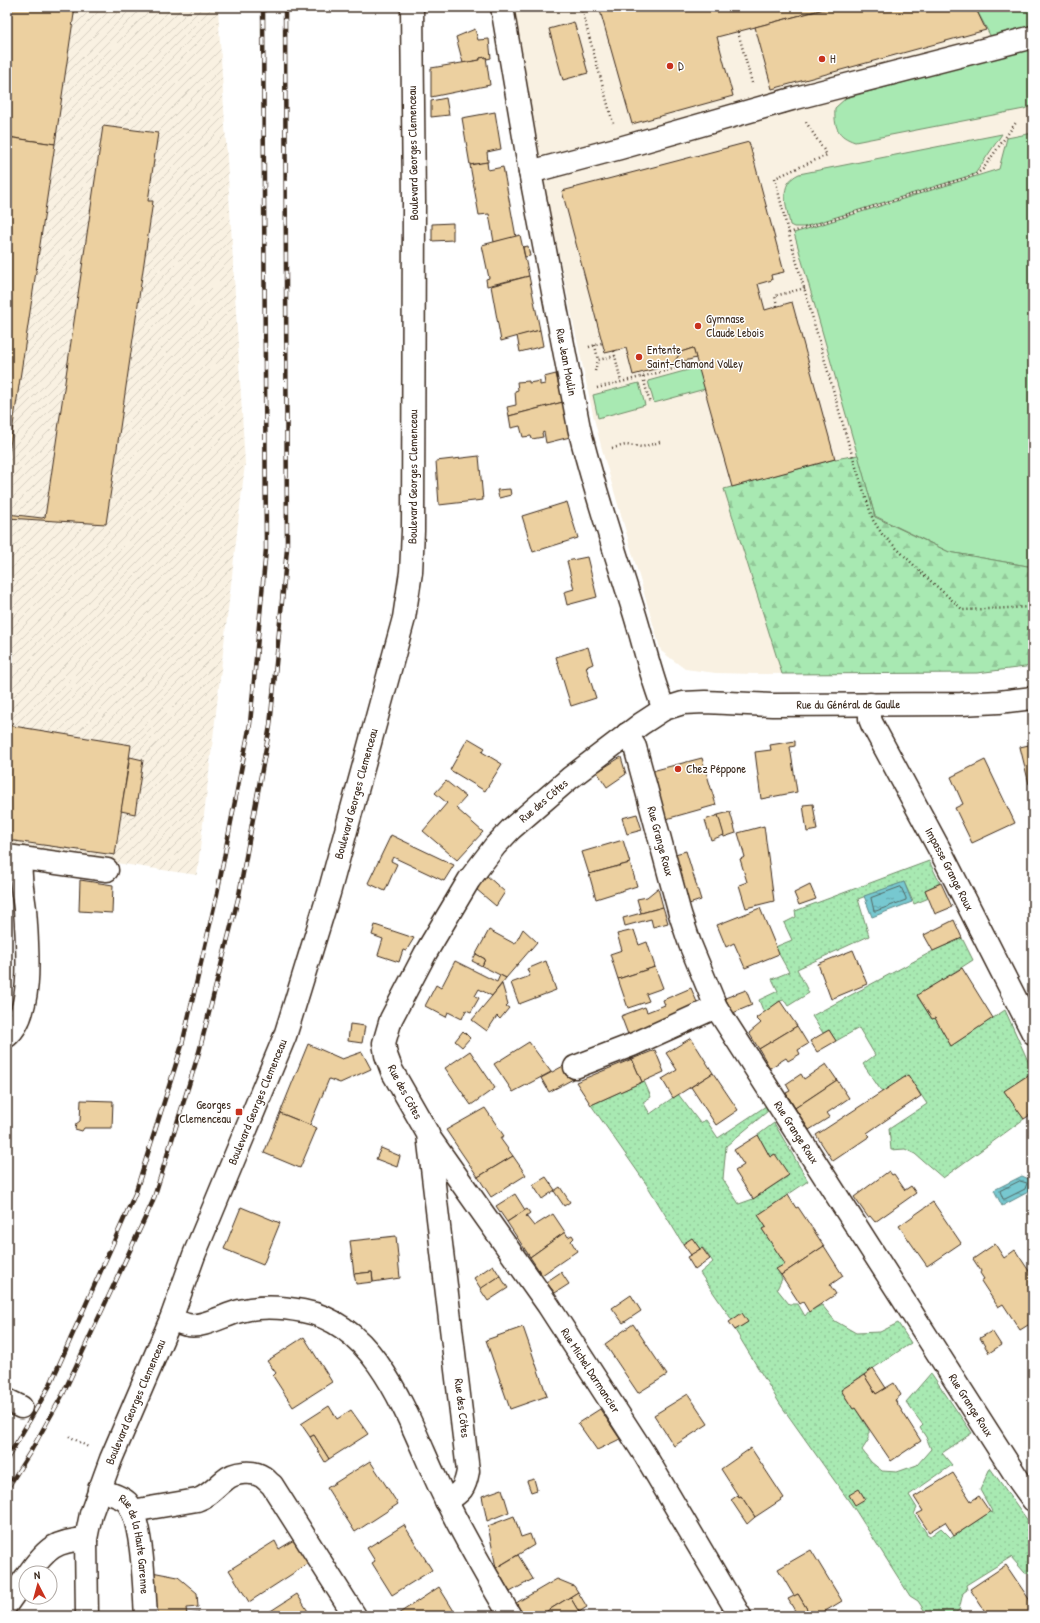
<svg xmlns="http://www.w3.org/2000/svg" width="1040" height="1623" font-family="'Patrick Hand',sans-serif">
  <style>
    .built { fill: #f9f1e2 }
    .industrial { fill: url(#industrial-furrows) }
    .grass { fill: #a8e9b2; stroke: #728a68 }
    .forest { fill: url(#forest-firs); stroke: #728a68 }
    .garden { fill: url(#garden-dots); stroke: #728a68 }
    .water { fill: url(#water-ripples); stroke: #5f8989 }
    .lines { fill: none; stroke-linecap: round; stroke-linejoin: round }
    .shore { stroke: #536965; stroke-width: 1 }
    .building { fill: #ecd0a0; stroke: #3b2a1e }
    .minor-casing { stroke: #3b2a1e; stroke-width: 25 }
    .path { stroke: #3b2a1e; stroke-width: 2.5; stroke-dasharray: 1 3; stroke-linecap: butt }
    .minor { stroke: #fff; stroke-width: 22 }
    .rail-casing { stroke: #3b2a1e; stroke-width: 4.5 }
    .rail { stroke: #fff; stroke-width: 3; stroke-dasharray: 9; stroke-linecap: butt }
    .poi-dot { fill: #c8321e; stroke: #fff; stroke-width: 1.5 }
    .labels { text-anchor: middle; stroke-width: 3; stroke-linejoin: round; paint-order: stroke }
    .poi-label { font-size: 12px; fill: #3b2a1e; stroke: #fff; text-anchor: start }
    .street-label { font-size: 12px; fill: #3b2a1e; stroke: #fff }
  </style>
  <defs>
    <pattern id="industrial-furrows" width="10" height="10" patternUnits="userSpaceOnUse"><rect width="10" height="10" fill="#f9f1e2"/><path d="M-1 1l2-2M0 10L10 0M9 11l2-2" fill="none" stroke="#d6cfc1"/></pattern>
    <pattern id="forest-firs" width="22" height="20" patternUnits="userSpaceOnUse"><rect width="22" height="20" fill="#a8e9b2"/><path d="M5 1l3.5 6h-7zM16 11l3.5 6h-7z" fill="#92c899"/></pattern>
    <pattern id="garden-dots" width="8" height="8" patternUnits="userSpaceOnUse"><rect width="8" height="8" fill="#a8e9b2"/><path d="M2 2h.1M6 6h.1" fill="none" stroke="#92c899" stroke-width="1.8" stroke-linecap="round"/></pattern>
    <pattern id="water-ripples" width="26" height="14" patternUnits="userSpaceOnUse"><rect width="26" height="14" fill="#77c8d0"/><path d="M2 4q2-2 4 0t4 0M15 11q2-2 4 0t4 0" fill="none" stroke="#63a3a8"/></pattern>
  </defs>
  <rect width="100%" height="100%" fill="#fff"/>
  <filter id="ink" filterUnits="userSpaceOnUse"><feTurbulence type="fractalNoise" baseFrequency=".025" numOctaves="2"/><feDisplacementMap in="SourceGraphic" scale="8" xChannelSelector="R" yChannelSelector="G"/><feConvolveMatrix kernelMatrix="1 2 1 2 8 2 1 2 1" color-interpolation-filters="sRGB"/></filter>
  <g filter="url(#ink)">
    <polygon class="built" points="514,7 1033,7 1033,666 977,673 754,674 716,673 685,669 661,651 604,457 594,419 548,204"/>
    <polygon class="industrial" points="7,7 218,7 245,464 197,875 7,847"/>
    <g class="grass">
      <polygon points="975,7 1033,7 1033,25 991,37"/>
      <path d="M1033,47V105L1024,109L855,142C837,136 834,127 835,108L846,98Z"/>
      <polygon points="1033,133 1033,567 949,552 875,516 794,233 999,169 1007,138"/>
      <path d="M1002,134L975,174L804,227H794L790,225C787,206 777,184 799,174Z"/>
      <polygon points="699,367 705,389 654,403 648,381"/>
      <polygon points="639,383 645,405 598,418 593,395"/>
    </g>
    <polygon class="forest" points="858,455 875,517 949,552 1033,567 1033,666 977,673 782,674 724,489 835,459"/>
    <g class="garden">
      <polygon points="929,861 940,883 925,890 929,898 914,904 904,882 858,899 869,936 797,969 809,993 788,1006 784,1000 780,1001 764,1013 759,1000 778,991 772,979 789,972 775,947 792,940 784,923 796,917 795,911"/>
      <polygon points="962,938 973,960 917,996 932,1019 935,1018 951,1046 1005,1010 1033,1072 1004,1091 1024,1119 943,1178 915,1154 905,1149 891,1150 889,1129 927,1104 908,1075 882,1092 863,1064 875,1055 859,1028 836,1041 829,1030 823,1033 812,1016 933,951"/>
      <polygon points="644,1081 651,1097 643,1102 650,1114 678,1094 700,1123 706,1120 718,1138 766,1106 768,1111 726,1146 723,1179 739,1204 753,1199 788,1176 774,1154 770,1157 758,1135 774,1123 808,1181 758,1215 766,1227 762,1229 785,1264 777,1269 782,1279 777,1289 789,1304 798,1304 805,1316 809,1311 822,1305 835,1321 856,1333 880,1332 898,1323 911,1343 841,1390 853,1409 855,1408 869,1430 869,1439 862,1450 871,1462 882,1471 897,1472 917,1465 931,1449 926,1437 920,1428 923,1425 906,1402 931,1373 972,1433 942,1453 952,1465 909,1495 917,1508 914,1514 929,1537 941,1528 951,1538 990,1512 993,1513 980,1490 990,1468 1031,1525 1033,1524 1033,1574 1025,1573 1011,1557 966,1585 967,1590 963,1593 959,1610 951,1616 928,1616 918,1601 910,1596 856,1511 780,1404 735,1330 748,1322 732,1320 700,1273 713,1262 703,1248 700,1249 692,1238 683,1244 647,1185 591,1105"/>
    </g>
    <g class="water">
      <polygon points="904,882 912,902 872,917 864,896"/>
      <polygon points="1022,1176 1031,1180 1030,1191 1002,1206 994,1190"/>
    </g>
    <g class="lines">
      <g class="shore">
        <polygon points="901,887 906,898 906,900 876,911 874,911 871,898"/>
        <polygon points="1020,1181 1027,1183 1025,1189 1005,1199 1003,1199 1000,1191"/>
      </g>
    </g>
    <g class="building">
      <polygon points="7,7 75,7 55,144 7,137"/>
      <polygon points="599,7 832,7 717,37 733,96 632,124"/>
      <polygon points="832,7 975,7 986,30 772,89 755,27"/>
      <polygon points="574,22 588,73 563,80 549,29"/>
      <polygon points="475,29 478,40 489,39 491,58 487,59 486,57 480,58 480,60 463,63 456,37"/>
      <polygon points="486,57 490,85 431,97 431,68 480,60 480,58"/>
      <polygon points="446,98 449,115 431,117 431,101"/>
      <polygon points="495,112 501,149 487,152 488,162 470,165 462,118"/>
      <polygon points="103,126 158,133 148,201 153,201 106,524 7,518 7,514 42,518 45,517"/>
      <polygon points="7,137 55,144 7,466"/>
      <polygon points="749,142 784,272 771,275 772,280 758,284 765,310 792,302 835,459 732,487 693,348 681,352 673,364 633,375 626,348 605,353 562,191"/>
      <polygon points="487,162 488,170 503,167 516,237 494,242 489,214 479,215 470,165"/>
      <polygon points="453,223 453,240 432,241 432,224"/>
      <polygon points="520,235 529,276 487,286 486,279 489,278 482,245"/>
      <polygon points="528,246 530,256 525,257 523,247"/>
      <polygon points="529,276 540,330 501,341 491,286"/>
      <polygon points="540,330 543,346 520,352 517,336"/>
      <polygon points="693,348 696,358 673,364 681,352"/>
      <polygon points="556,374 563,402 509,416 507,407 516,405 515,391 518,390 517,382 529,381 529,383 540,381 540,385 545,384 544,377"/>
      <polygon points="563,402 570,437 546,443 544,432 542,433 543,437 532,439 531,436 523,437 520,426 511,428 509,416"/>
      <polygon points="479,456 483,500 439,505 436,461"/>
      <polygon points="510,489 511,495 499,498 497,490"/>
      <polygon points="567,502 578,538 533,552 522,516"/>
      <polygon points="587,557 597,597 567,605 564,592 574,589 567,561"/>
      <polygon points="588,647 593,664 586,667 596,698 571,706 556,657"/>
      <polygon points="7,725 131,745 115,855 7,840"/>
      <polygon points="468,738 485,748 482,752 502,764 485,791 450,770"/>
      <polygon points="795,741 795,746 790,747 797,792 761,799 755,752 771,750 770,745"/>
      <polygon points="1033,744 1033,783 1029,784 1020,747"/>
      <polygon points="130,757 143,760 135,814 121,811"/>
      <polygon points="621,757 626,774 607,787 597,772"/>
      <polygon points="702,758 716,805 666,819 652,771"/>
      <polygon points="985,760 1015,823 972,843 955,808 963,804 951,777"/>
      <polygon points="446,781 466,797 456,808 483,832 457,860 423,831 447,803 435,793"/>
      <polygon points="813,804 817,830 807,832 803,805"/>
      <polygon points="730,812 736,833 724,837 718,815"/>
      <polygon points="637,814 642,830 627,834 622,818"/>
      <polygon points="718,815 724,835 711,840 705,820"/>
      <polygon points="764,826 774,901 746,908 739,885 747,882 740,859 745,857 738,833"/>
      <polygon points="391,835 454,865 444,881 393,857 391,861 397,864 385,891 368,883"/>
      <polygon points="623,840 630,863 589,874 582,852"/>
      <polygon points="686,851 701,900 689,904 675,854"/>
      <polygon points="630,863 637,886 596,899 589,874"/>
      <polygon points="486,875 505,892 496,906 476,889"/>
      <polygon points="80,880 113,885 112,913 79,911"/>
      <polygon points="941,883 952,907 935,914 925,890"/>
      <polygon points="810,885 816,899 799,905 794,893"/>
      <polygon points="658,888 663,907 641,913 637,899 647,897"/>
      <polygon points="663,907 668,923 653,927 651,919 625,926 623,918"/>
      <polygon points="760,908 779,954 745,968 734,943 726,947 717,925"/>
      <polygon points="954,920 962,938 933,951 924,935"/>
      <polygon points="375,925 414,938 406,951 403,950 399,962 378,955 383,939 372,935"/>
      <polygon points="523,929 537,942 506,978 482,966 485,959 476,954 489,930 515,944"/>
      <polygon points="634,930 639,945 647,942 655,967 618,979 610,954 622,950 617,934"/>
      <polygon points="853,950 867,984 831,999 818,964"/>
      <polygon points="476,954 485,959 482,966 472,961"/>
      <polygon points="455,961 497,982 500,975 506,978 492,996 479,989 475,996 479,998 471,1012 466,1010 462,1019 448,1012 446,1017 425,1006 436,985 441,988"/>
      <polygon points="546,961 556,990 519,1004 511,983 530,976 527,969"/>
      <polygon points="655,967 663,988 646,994 649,1001 628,1008 618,979"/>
      <polygon points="962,968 993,1018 951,1046 935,1018 932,1019 917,995"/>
      <polygon points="502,984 508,1004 506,1006 509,1008 500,1019 497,1016 487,1031 472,1020"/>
      <polygon points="691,988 699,1007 629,1037 621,1016 645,1007 647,1012 665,1005 663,1000"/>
      <polygon points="746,990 752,1005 733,1013 725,998"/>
      <polygon points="780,1001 797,1026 759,1049 749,1033 761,1023 756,1018"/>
      <polygon points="350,1024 365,1026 362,1043 348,1041"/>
      <polygon points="797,1026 808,1044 798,1050 800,1054 788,1061 786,1058 770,1068 759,1049"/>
      <polygon points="829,1030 836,1041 817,1052 810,1041"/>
      <polygon points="463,1031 470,1038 462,1047 455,1041"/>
      <polygon points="691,1038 713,1073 673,1098 662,1079 677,1070 666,1053"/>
      <polygon points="529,1042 551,1072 513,1092 494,1064"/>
      <polygon points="308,1044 342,1059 362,1052 371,1069 340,1083 329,1079 310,1125 280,1113"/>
      <polygon points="655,1050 664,1072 642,1082 632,1059"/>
      <polygon points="470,1051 495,1088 471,1105 445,1068"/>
      <polygon points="632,1059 642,1082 591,1105 576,1082"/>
      <polygon points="567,1064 575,1078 549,1092 541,1078"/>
      <polygon points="826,1064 837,1080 795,1108 786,1093 790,1091 786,1084 801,1074 804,1079"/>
      <polygon points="1033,1072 1033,1113 1024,1119 1004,1091"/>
      <polygon points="713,1073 738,1110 716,1125 691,1087"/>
      <polygon points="908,1075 921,1096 867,1133 870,1136 833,1161 816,1135"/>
      <polygon points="837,1080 849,1098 827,1113 830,1117 809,1130 795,1108"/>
      <polygon points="81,1100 113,1101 112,1128 84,1128 82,1131 75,1129 76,1124 80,1121"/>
      <polygon points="485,1108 504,1136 500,1138 513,1156 478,1177 446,1130"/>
      <polygon points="280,1113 317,1128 300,1168 264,1153"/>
      <polygon points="758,1135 770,1157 775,1154 789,1175 753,1199 735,1171 744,1165 734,1150"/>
      <polygon points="381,1148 400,1156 397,1167 376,1159"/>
      <polygon points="513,1156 526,1175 491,1197 478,1177"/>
      <polygon points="889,1171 892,1175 894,1174 905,1190 911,1186 916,1193 875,1222 870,1216 868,1217 854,1197"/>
      <polygon points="546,1177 555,1190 542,1199 533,1185"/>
      <polygon points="560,1187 570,1202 564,1206 554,1191"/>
      <polygon points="515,1194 525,1210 507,1222 496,1206"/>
      <polygon points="788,1195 796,1208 798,1207 824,1246 781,1275 776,1269 785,1264 762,1229 766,1227 758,1215"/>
      <polygon points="933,1202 961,1243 927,1266 899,1226"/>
      <polygon points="241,1207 280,1223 263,1265 224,1249"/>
      <polygon points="527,1209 530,1213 526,1216 534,1226 553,1214 565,1232 530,1257 507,1222"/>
      <polygon points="565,1232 568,1237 572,1235 574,1238 571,1241 577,1251 542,1275 530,1257"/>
      <polygon points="396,1236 400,1278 373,1282 372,1272 354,1274 350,1241"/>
      <polygon points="692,1238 700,1249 691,1255 683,1244"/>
      <polygon points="995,1244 1004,1258 1015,1250 1033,1277 1033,1322 1020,1330 1003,1304 998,1307 981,1281 984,1279 980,1273 981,1271 973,1259"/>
      <polygon points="824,1246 843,1276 830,1285 836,1294 809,1312 803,1302 800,1304 781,1275"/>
      <polygon points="702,1248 710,1259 695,1270 687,1257"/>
      <polygon points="493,1265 500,1276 481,1289 474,1278"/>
      <polygon points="372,1272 373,1282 356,1284 354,1274"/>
      <polygon points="561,1272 569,1284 555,1293 546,1282"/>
      <polygon points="500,1276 508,1288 488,1301 480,1289"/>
      <polygon points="631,1295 641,1311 623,1323 612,1308"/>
      <polygon points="742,1313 748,1322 735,1330 729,1322"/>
      <polygon points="633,1324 667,1375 638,1393 605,1344"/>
      <polygon points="523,1327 547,1396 510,1409 486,1340"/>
      <polygon points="992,1331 1001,1345 989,1353 980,1338"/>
      <polygon points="304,1337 332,1382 293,1407 273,1376 276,1373 267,1361"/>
      <polygon points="873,1368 886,1388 876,1394 864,1375"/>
      <polygon points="864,1375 876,1394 894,1383 901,1395 895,1400 921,1441 891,1461 855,1408 853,1409 841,1390"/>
      <polygon points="688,1394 708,1424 674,1446 654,1415"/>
      <polygon points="329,1406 337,1419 351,1410 368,1434 329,1459 314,1435 310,1437 301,1424"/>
      <polygon points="600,1409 620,1439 597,1450 578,1423"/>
      <polygon points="314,1435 329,1459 325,1462 310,1437"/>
      <polygon points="751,1448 784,1498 755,1517 741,1496 739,1497 721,1469"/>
      <polygon points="370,1461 398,1504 355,1532 327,1488"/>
      <polygon points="953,1473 971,1501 979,1496 990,1512 954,1536 945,1522 929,1532 917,1514 923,1511 914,1497"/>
      <polygon points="534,1479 537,1490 531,1492 527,1481"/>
      <polygon points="502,1489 509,1512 487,1521 482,1496"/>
      <polygon points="859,1489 865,1499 855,1505 849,1495"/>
      <polygon points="738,1495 739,1497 741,1496 755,1517 747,1524 731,1500"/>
      <polygon points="514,1516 521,1537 530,1534 534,1545 496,1568 488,1526"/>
      <polygon points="404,1525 432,1570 392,1595 372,1563 375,1561 367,1548"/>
      <polygon points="294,1540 309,1563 249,1602 229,1570 275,1541 279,1549"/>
      <polygon points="811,1550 842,1601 817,1616 811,1616 798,1594 794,1596 778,1569"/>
      <polygon points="518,1555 533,1579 510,1592 496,1568"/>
      <polygon points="1006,1565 1033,1605 1033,1616 988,1616 970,1589"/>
      <polygon points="152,1572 178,1577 197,1593 198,1607 186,1608 187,1615 199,1613 200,1616 157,1616"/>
      <polygon points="557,1579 574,1586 578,1592 539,1616 524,1616 516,1603"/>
      <polygon points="439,1587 457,1616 400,1616 398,1614"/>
      <polygon points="578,1592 587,1607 579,1612 570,1597"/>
      <polygon points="297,1594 311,1616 267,1616 266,1614"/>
      <polygon points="798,1594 811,1616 798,1616 788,1599"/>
      <polygon points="570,1597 579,1612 577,1616 539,1616"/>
    </g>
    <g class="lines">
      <g class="minor-casing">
        <g id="minor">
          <path id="s1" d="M502,7L530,172L579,428C594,490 615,551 634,612C644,644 651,678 664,709"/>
          <polyline points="530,172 620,148 792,99 1033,37"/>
          <path id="s2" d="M870,704V719L872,724L943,856L1033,1033"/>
          <path id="s3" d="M627,734L635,747L680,914L690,944L716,1007L1020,1482L1033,1500"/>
          <polyline points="7,856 107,870"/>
          <path d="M7,1036C35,1013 27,943 25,909C23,892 19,875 21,858"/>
          <polyline points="575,1067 632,1045 716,1007"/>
          <path id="s4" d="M429,1137L548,1305L645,1455L740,1616"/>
          <path d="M171,1319C176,1321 182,1324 188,1325C203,1328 224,1315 240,1311C259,1306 283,1307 303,1311C386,1326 413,1438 447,1502C466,1541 488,1578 510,1616"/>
          <polyline points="7,1400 21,1407"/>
          <path id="s5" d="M99,1489C107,1493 121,1496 127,1502C143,1521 144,1590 146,1616"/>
          <path id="s6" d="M446,1501C462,1492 465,1488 468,1471L428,1134L392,1071L386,1055L384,1043L391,1019L425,954L469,880L495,846L511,829L570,778L641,724L664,709L683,703L705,702L772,705L961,704L999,702L1033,698"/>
          <path d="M132,1511L197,1500C209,1496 215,1488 225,1480C234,1472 253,1470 263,1477C266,1479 269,1483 272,1485L355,1616"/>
          <path d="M29,1573C47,1548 55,1541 86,1539"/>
          <polyline points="7,1604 26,1577"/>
          <path id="s7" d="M87,1616L86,1539L91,1514L111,1459L171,1319L194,1255L285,1036L329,893L404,618L411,572L413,531L414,201L412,7"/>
        </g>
      </g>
      <g class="path">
        <polyline points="581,7 613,123"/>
        <polyline points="738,32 752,83"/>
        <polyline points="806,122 827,155 775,178 787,228 848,442 873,520 882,534 924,575 963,610 1033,607"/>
        <polyline points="789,233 975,175 983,169 1017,121"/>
        <polyline points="777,306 775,296 805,288"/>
        <polyline points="595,345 598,360 615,356"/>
        <polyline points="589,347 602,343"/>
        <polyline points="614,351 621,382"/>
        <polyline points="595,371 598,360"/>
        <polyline points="643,377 650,404"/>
        <polyline points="597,388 685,366 684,361"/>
        <polyline points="612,448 626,445 642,447 660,442"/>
        <polyline points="69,1436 88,1447"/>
      </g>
      <use href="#minor" class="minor"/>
      <g class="rail-casing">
        <g id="rail">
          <polyline points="7,1459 50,1385 135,1194 182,1045 217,894 250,724 266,549 263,7"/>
          <polyline points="7,1489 32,1449 63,1394 153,1201 199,1052 239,895 270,726 287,549 285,7"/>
        </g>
      </g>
      <use href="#rail" class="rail"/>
    </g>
  </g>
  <g class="poi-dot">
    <circle cx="822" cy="59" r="4"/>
    <circle cx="670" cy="66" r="4"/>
    <circle cx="698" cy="326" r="4"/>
    <circle cx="639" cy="357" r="4"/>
    <circle cx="678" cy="769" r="4"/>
    <rect x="235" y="1108" width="8" height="8" rx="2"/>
  </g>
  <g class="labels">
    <g class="poi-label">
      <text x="830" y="63">H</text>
      <text x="678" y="70">D</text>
      <text x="706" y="323">Gymnase<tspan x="706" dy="14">Claude Lebois</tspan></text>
      <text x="647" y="354">Entente<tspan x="647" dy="14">Saint-Chamond Volley</tspan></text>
      <text x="686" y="773">Chez Péppone</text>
      <text x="231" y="1109" text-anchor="end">Georges<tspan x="231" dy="14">Clemenceau</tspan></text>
    </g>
    <g class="street-label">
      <text transform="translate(413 153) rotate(-91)" y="4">Boulevard Georges Clemenceau</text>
      <text dy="4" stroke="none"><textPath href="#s1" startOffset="361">Rue Jean Moulin</textPath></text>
      <text dy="4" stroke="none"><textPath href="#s7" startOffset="1195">Boulevard Georges Clemenceau</textPath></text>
      <text dy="4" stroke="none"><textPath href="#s6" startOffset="1111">Rue du Général de Gaulle</textPath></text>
      <text dy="4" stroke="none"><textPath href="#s7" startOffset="871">Boulevard Georges Clemenceau</textPath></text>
      <text dy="4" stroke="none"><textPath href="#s6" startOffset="774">Rue des Côtes</textPath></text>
      <text dy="4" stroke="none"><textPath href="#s3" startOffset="113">Rue Grange Roux</textPath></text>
      <text dy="4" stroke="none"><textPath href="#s2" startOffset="185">Impasse Grange Roux</textPath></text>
      <text transform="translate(405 1092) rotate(62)" y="4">Rue des Côtes</text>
      <text dy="4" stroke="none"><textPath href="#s7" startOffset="547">Boulevard Georges Clemenceau</textPath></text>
      <text dy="4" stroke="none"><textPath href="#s3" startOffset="437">Rue Grange Roux</textPath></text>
      <text dy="4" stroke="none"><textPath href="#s4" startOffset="284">Rue Michel Darmancier</textPath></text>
      <text dy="4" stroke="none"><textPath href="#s7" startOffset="223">Boulevard Georges Clemenceau</textPath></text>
      <text dy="4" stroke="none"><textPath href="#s3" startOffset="761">Rue Grange Roux</textPath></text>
      <text transform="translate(462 1408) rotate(83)" y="4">Rue des Côtes</text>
      <text dy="4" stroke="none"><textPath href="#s5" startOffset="74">Rue de la Haute Garenne</textPath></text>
    </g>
  </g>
  <rect width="1040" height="1623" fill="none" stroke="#fff" stroke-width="24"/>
  <rect x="12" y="12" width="1016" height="1599" fill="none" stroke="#3b2a1e" stroke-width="1.5" filter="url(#ink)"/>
  <g transform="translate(38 1585) rotate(354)"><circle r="19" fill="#ffffff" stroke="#b1aaa5"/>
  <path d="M0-3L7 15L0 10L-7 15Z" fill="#c8321e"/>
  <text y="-6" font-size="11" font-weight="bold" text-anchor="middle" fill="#3b2a1e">N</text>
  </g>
</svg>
